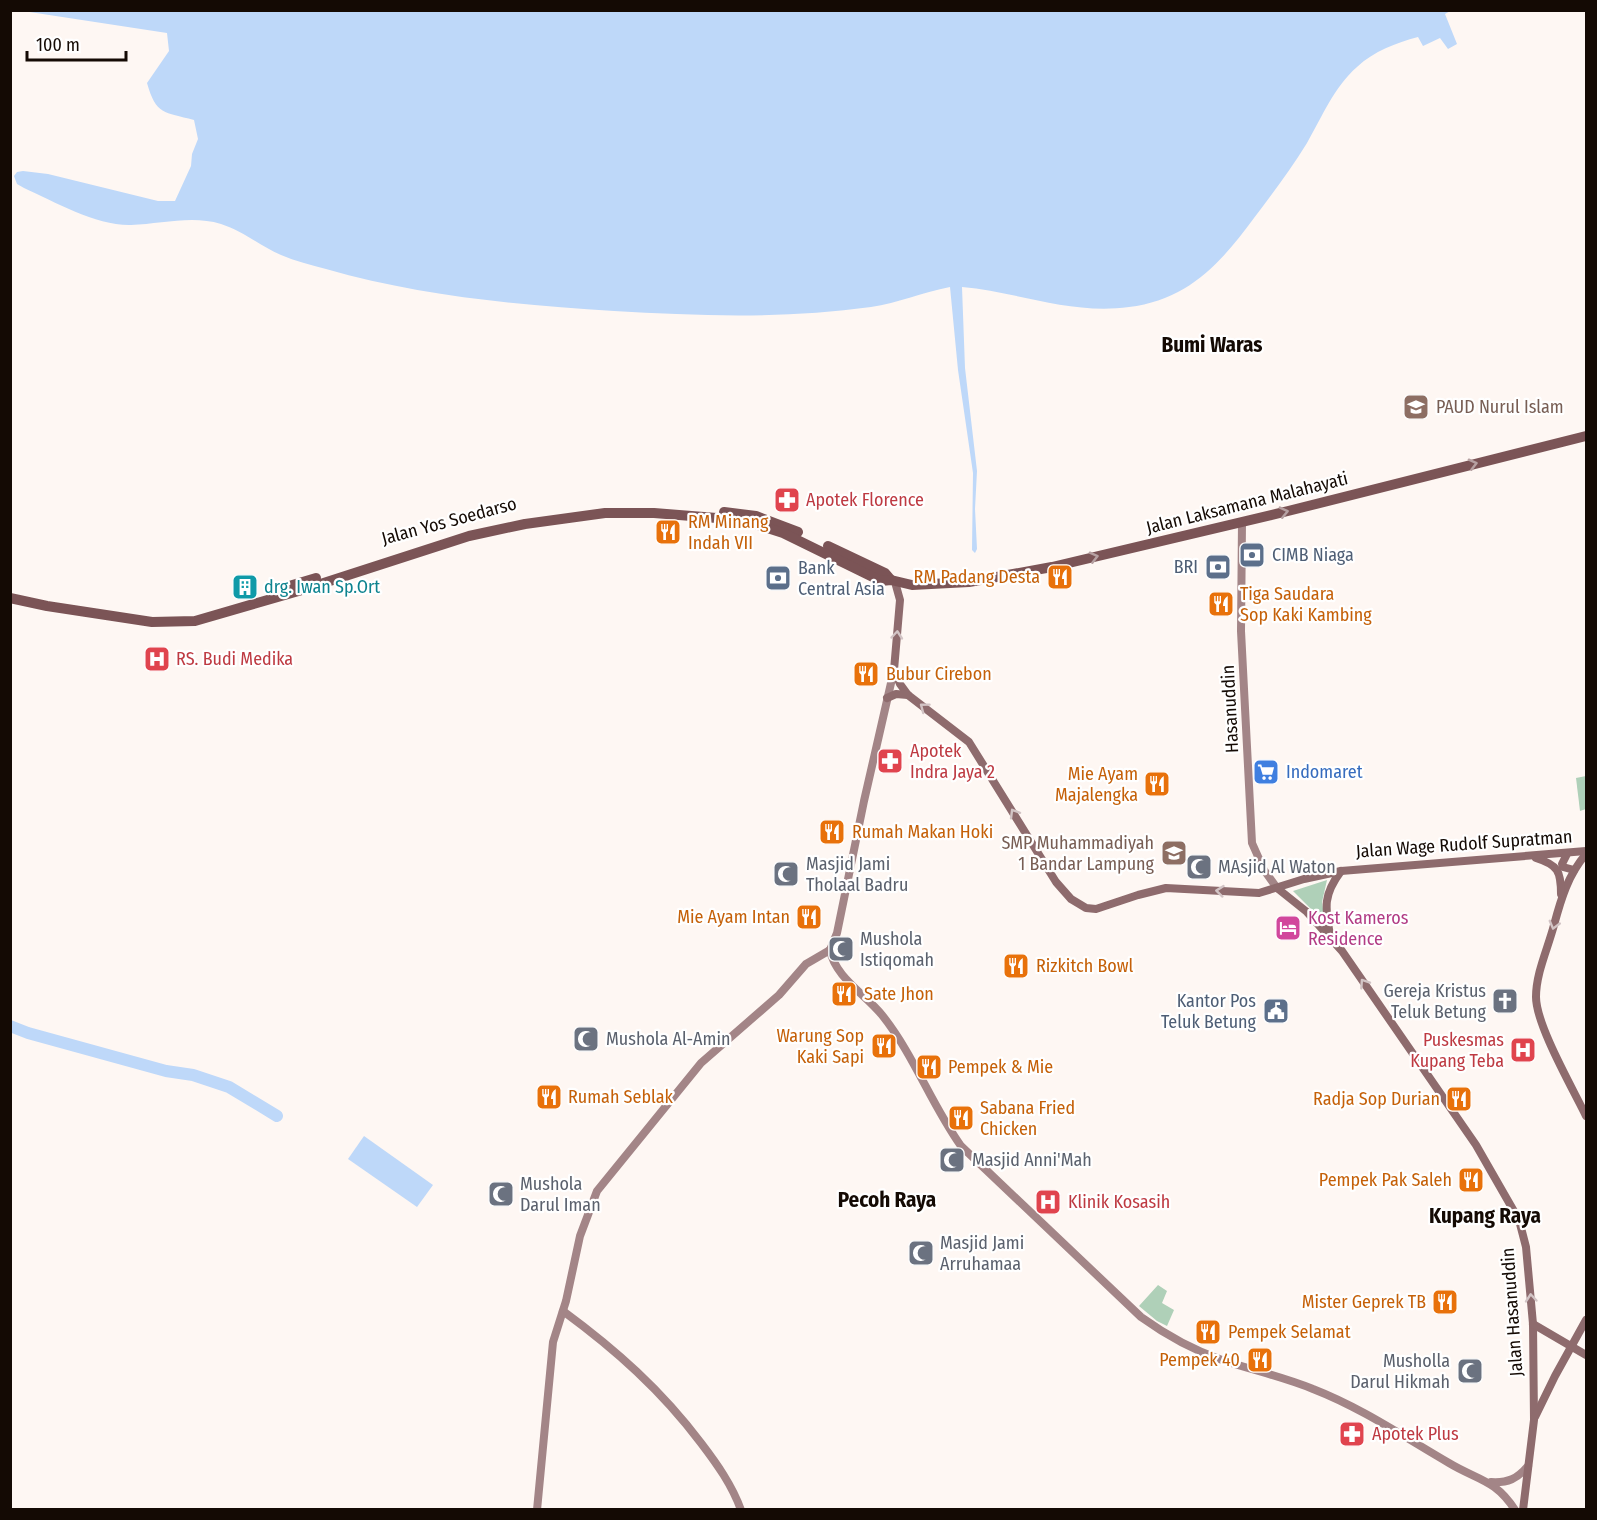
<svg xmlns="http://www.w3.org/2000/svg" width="1597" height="1520" font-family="'Fira Sans Condensed',sans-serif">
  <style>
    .green { fill: #afd0b8 }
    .water { fill: #bed8f9 }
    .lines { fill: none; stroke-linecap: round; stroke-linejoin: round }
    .river { stroke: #bed8f9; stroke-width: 12 }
    .secondary { stroke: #a38587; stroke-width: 8 }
    .primary { stroke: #8e6b6d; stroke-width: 8 }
    .highway { stroke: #7b5456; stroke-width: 10 }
    .oneway { stroke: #b6a1a2 }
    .oneway2 { stroke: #d2c4c5 }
    .labels { text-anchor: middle; stroke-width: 4.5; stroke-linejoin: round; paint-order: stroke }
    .education-label { font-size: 18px; fill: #785e54; stroke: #fff; text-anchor: start }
    .health-label { font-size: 18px; fill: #be3a42; stroke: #fff; text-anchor: start }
    .street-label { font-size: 18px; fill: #140a04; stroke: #fff }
    .food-label { font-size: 18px; fill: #c56008; stroke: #fff; text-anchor: start }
    .service-label { font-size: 18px; fill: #4e5e75; stroke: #fff; text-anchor: start }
    .culture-label { font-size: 18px; fill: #0d838f; stroke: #fff; text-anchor: start }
    .shop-label { font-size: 18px; fill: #366cbe; stroke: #fff; text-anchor: start }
    .worship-label { font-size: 18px; fill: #5b616d; stroke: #fff; text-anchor: start }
    .hotel-label { font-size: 18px; fill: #b23c85; stroke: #fff; text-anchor: start }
    .quarter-label { font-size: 21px; font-weight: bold; fill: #140a04; stroke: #fff }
  </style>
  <rect width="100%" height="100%" fill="#fef7f3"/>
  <g class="green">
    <polygon points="1586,776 1586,809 1580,811 1576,778"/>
    <polygon points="1327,880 1322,902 1325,923 1293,891"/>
    <polygon points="1158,1285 1167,1291 1162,1303 1174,1310 1167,1326 1157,1321 1139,1306"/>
  </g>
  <g class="water">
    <path d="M1452,10L1445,14L1457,44L1448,49L1440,38L1423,46L1418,37C1396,43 1374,51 1357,67C1334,87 1322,117 1307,143C1291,169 1273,193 1254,218C1221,263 1188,300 1129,307C1071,315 1018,292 962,287L965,368L977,471L975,509L977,549L975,553L972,550L973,473L958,370L950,287C923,292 898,303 871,307C785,319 700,316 614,311C517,305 420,296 326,269C311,265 295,261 281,255C260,246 243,231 221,224C192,215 161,224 131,225C97,226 55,202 24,188L17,184L14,176L17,172L23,171L48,174L158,201H175L191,166L192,154L198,139L194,120C164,112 156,115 147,83L169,51L167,33L23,11Z"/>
    <polygon points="364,1136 433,1185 417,1207 348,1159"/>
  </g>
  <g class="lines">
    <polyline class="river" points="10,1026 28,1033 166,1071 193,1075 229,1087 277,1116"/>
    <g class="secondary">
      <polyline points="1242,522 1241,631 1252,843 1264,870 1277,888"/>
      <path d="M830,950C835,977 865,994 882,1015C914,1055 931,1104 961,1146L1141,1317C1166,1335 1193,1350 1222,1360C1252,1370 1284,1377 1313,1389C1362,1408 1404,1437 1449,1463C1477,1480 1495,1479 1515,1510"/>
      <polyline points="830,950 837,933 864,801 894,670"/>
      <path d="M563,1311C616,1350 661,1390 701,1443C717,1464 732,1485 741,1510"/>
      <path d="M1491,1482C1508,1483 1517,1479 1528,1466"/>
      <polyline points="537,1510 553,1342 566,1301 580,1236 597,1191 701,1063 779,995 806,964 830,950"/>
    </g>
    <g class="primary">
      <polyline points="895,582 900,600 894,670 900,684 908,695 969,742 1056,882 1071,899 1086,908 1096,909 1138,895 1166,888 1259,893 1304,879 1341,871 1586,851"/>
      <polyline points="887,698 896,694 908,695"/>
      <polyline points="1567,854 1562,864 1563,867 1574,870"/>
      <path d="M1586,854C1568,875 1561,899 1554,925C1548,948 1536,973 1536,997C1536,1025 1573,1089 1586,1116"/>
      <path d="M1536,858C1558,865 1561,871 1561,894"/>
      <polyline points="1277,888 1307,912 1342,951 1476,1145 1519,1220 1526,1247 1533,1324 1534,1420 1523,1510"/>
      <path d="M1330,935C1325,907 1323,895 1341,871"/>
      <polyline points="1533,1324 1586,1355"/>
      <polyline points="1535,1417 1555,1376 1586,1320"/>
    </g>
    <g class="highway">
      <polyline points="724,512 756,516 798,532"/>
      <polyline points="828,546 885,573 891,580"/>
      <polyline points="279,589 316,578"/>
      <polyline points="10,598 47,606 152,622 195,621 302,590 469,536 525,524 605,513 654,513 729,519 755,524 783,533 881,581 891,580 912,585 969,582 1052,567 1288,511 1586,436"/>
    </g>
  </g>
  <defs><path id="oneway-chevron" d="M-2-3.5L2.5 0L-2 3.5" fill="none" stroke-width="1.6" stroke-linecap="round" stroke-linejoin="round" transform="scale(1.5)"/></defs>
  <g class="oneway">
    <use href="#oneway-chevron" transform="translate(1473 464) rotate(-14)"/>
    <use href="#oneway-chevron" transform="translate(1284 512) rotate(-13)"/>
    <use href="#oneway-chevron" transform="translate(1094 557) rotate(-14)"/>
  </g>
  <g class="oneway2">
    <use href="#oneway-chevron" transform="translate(897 635) rotate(-85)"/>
    <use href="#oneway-chevron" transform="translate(924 707) rotate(-143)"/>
    <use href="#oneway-chevron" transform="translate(1014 813) rotate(-121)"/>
    <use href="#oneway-chevron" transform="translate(1220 891) rotate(-174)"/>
    <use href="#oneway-chevron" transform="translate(1554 925) rotate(105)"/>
    <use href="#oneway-chevron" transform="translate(1364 983) rotate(-124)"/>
    <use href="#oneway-chevron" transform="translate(1531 1298) rotate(-95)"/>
  </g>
  <defs>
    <g id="school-square" transform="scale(1.35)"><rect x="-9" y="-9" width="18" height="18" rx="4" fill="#8d6e63" stroke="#fff"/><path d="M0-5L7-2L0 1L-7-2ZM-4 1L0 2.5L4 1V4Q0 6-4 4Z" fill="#fff"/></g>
    <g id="pharmacy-square" transform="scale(1.35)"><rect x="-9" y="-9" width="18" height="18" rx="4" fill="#e0444e" stroke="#fff"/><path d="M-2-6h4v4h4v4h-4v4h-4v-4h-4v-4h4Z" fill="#fff"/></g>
    <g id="restaurant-square" transform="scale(1.35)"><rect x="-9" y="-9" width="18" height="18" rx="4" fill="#e8710a" stroke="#fff"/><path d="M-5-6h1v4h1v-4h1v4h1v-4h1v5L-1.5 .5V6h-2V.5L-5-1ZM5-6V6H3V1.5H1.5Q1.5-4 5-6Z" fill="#fff"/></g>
    <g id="bank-square" transform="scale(1.35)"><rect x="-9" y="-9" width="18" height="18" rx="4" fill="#5c6f8a" stroke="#fff"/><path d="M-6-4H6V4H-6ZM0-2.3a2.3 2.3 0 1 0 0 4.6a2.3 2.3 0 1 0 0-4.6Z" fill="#fff"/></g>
    <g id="building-square" transform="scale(1.35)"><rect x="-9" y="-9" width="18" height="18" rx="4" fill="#0f9aa8" stroke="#fff"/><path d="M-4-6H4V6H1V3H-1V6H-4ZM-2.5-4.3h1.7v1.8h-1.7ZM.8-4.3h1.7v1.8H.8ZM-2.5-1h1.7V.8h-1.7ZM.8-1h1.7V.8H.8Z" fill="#fff"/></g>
    <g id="hospital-square" transform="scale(1.35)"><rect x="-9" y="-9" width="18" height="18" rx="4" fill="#e0444e" stroke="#fff"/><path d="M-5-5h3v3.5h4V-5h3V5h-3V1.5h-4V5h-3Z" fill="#fff"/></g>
    <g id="supermarket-square" transform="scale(1.35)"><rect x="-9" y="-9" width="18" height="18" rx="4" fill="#3f7fe0" stroke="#fff"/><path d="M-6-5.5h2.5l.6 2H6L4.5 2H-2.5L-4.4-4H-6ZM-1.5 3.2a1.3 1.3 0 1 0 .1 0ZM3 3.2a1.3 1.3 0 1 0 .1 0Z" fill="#fff"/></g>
    <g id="mosque-square" transform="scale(1.35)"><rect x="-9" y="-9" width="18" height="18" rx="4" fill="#6b7280" stroke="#fff"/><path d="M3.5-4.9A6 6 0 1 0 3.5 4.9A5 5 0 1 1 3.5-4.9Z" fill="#fff"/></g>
    <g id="hotel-square" transform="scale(1.35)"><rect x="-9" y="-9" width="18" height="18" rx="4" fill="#d1479c" stroke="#fff"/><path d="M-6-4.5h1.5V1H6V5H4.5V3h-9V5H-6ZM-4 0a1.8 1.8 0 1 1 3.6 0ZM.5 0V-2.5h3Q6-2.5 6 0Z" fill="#fff"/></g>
    <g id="church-square" transform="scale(1.35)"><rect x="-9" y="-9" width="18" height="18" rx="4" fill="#6b7280" stroke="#fff"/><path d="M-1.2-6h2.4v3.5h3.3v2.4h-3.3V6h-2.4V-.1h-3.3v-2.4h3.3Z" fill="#fff"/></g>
    <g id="civic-square" transform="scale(1.35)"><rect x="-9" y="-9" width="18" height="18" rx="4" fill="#5c6f8a" stroke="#fff"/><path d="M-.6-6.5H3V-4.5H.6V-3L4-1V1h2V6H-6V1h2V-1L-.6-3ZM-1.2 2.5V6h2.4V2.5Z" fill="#fff"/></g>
  </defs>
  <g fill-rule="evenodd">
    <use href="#school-square" x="1416" y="407"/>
    <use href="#pharmacy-square" x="787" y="500"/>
    <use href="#restaurant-square" x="668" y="532"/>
    <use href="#bank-square" x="1252" y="555"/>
    <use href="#bank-square" x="1218" y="567"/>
    <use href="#restaurant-square" x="1060" y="577"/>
    <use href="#bank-square" x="778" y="578"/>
    <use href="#building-square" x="245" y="587"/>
    <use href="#restaurant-square" x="1221" y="604"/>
    <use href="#hospital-square" x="157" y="659"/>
    <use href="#restaurant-square" x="866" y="674"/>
    <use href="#pharmacy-square" x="890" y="761"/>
    <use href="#supermarket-square" x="1266" y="772"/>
    <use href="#restaurant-square" x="1157" y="784"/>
    <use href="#restaurant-square" x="832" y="832"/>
    <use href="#school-square" x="1174" y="853"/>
    <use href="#mosque-square" x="1199" y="867"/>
    <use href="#mosque-square" x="786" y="874"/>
    <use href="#restaurant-square" x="809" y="917"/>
    <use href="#hotel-square" x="1288" y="928"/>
    <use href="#mosque-square" x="841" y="949"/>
    <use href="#restaurant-square" x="1016" y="966"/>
    <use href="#restaurant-square" x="844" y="994"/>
    <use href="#church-square" x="1505" y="1001"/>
    <use href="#civic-square" x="1276" y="1011"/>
    <use href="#mosque-square" x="586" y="1039"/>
    <use href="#restaurant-square" x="884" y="1046"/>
    <use href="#hospital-square" x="1523" y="1050"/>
    <use href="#restaurant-square" x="929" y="1067"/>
    <use href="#restaurant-square" x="549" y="1097"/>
    <use href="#restaurant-square" x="1459" y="1099"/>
    <use href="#restaurant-square" x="961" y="1118"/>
    <use href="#mosque-square" x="952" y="1160"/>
    <use href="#restaurant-square" x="1471" y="1180"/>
    <use href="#mosque-square" x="501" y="1194"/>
    <use href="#hospital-square" x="1048" y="1202"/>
    <use href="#mosque-square" x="921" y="1253"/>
    <use href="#restaurant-square" x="1445" y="1302"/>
    <use href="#restaurant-square" x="1208" y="1332"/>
    <use href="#restaurant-square" x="1260" y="1360"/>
    <use href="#mosque-square" x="1470" y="1371"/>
    <use href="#pharmacy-square" x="1352" y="1434"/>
  </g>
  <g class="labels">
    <g class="education-label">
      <text x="1436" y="413">PAUD Nurul Islam</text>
      <text x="1154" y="849" text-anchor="end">SMP Muhammadiyah<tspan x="1154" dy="21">1 Bandar Lampung</tspan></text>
    </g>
    <g class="health-label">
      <text x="806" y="506">Apotek Florence</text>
      <text x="176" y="665">RS. Budi Medika</text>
      <text x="910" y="757">Apotek<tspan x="910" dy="21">Indra Jaya 2</tspan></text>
      <text x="1504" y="1046" text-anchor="end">Puskesmas<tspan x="1504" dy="21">Kupang Teba</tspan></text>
      <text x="1068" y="1208">Klinik Kosasih</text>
      <text x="1372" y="1440">Apotek Plus</text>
    </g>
    <g class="street-label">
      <text transform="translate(1247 503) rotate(-14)" y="6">Jalan Laksamana Malahayati</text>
      <text transform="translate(449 521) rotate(-15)" y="6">Jalan Yos Soedarso</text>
      <text transform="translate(1230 709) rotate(-93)" y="6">Hasanuddin</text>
      <text transform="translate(1464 844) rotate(-4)" y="6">Jalan Wage Rudolf Supratman</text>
      <text transform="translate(1512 1312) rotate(-94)" y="6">Jalan Hasanuddin</text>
    </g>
    <g class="food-label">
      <text x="688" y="528">RM Minang<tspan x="688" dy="21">Indah VII</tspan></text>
      <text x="1040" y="583" text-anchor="end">RM Padang Desta</text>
      <text x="1240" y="600">Tiga Saudara<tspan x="1240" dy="21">Sop Kaki Kambing</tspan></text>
      <text x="886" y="680">Bubur Cirebon</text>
      <text x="1138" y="780" text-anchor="end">Mie Ayam<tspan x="1138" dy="21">Majalengka</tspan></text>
      <text x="852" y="838">Rumah Makan Hoki</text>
      <text x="790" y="923" text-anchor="end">Mie Ayam Intan</text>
      <text x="1036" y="972">Rizkitch Bowl</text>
      <text x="864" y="1000">Sate Jhon</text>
      <text x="864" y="1042" text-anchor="end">Warung Sop<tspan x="864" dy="21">Kaki Sapi</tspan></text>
      <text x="948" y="1073">Pempek &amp; Mie</text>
      <text x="568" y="1103">Rumah Seblak</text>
      <text x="1440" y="1105" text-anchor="end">Radja Sop Durian</text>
      <text x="980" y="1114">Sabana Fried<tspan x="980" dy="21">Chicken</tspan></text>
      <text x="1452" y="1186" text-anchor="end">Pempek Pak Saleh</text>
      <text x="1426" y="1308" text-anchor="end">Mister Geprek TB</text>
      <text x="1228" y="1338">Pempek Selamat</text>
      <text x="1240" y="1366" text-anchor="end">Pempek 40</text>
    </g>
    <g class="service-label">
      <text x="1272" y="561">CIMB Niaga</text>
      <text x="1198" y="573" text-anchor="end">BRI</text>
      <text x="798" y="574">Bank<tspan x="798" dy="21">Central Asia</tspan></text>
      <text x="1256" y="1007" text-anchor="end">Kantor Pos<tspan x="1256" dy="21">Teluk Betung</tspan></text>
    </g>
    <g class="culture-label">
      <text x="264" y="593">drg. Iwan Sp.Ort</text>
    </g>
    <g class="shop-label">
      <text x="1286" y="778">Indomaret</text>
    </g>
    <g class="worship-label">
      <text x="806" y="870">Masjid Jami<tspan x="806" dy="21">Tholaal Badru</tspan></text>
      <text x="1218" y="873">MAsjid Al Waton</text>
      <text x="860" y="945">Mushola<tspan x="860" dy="21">Istiqomah</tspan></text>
      <text x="1486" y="997" text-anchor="end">Gereja Kristus<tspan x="1486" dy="21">Teluk Betung</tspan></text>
      <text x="606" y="1045">Mushola Al-Amin</text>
      <text x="972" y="1166">Masjid Anni'Mah</text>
      <text x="520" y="1190">Mushola<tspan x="520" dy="21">Darul Iman</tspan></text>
      <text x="940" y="1249">Masjid Jami<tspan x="940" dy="21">Arruhamaa</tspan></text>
      <text x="1450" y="1367" text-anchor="end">Musholla<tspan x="1450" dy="21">Darul Hikmah</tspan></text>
    </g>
    <g class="hotel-label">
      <text x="1308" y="924">Kost Kameros<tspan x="1308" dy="21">Residence</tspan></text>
    </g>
    <g class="quarter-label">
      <text x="1212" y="352">Bumi Waras</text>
      <text x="887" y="1207">Pecoh Raya</text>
      <text x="1485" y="1223">Kupang Raya</text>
    </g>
  </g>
  <rect width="1597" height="1520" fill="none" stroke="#140a04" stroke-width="24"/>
  <path d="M27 51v9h99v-9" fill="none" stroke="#140a04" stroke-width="3"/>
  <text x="36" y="51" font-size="18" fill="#140a04" stroke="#ffffff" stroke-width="4.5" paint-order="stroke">100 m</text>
</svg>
